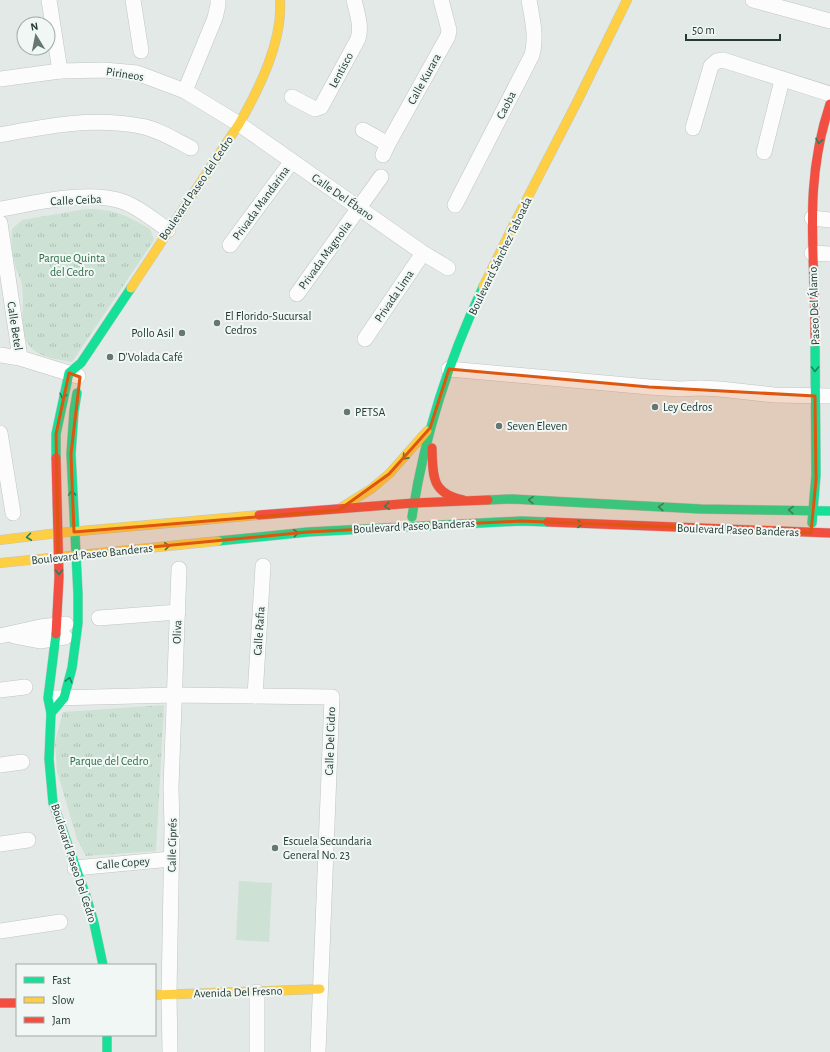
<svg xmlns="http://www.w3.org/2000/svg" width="830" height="1052" font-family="'Alegreya Sans',sans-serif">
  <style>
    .grass { fill: #cde1d4 }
    .park { fill: url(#park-tufts) }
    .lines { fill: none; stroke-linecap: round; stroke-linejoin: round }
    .street-casing { stroke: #c0c5c3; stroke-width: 16 }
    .fast-casing { stroke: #c0c6c4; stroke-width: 10 }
    .slow-casing { stroke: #c0c6c4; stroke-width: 10 }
    .jam-casing { stroke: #c0c6c4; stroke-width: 10 }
    .street { stroke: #fbfcfb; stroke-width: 15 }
    .fast { stroke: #16e098; stroke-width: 9 }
    .slow { stroke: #ffcf43; stroke-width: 9 }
    .jam { stroke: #f24e42; stroke-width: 9 }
    .oneway { stroke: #1d8562 }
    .marked { fill: #de570e; fill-opacity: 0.2; stroke: #de570e; stroke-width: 3; stroke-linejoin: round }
    .poi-dot { fill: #667773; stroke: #f1f7f4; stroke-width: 1.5 }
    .labels { text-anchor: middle; stroke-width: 4; stroke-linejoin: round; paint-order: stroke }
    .street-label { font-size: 12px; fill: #233a35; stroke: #f1f7f4 }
    .park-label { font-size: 12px; fill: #2f6e4a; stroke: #f1f7f4 }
    .poi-label { font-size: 12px; fill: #233a35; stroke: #f1f7f4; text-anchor: start }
  </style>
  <defs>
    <pattern id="park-tufts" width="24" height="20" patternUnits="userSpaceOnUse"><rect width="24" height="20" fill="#cde1d4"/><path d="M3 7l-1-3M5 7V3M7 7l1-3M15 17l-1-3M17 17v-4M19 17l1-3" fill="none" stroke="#b0c2b7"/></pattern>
  </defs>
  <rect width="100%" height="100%" fill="#e3e9e6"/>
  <polygon class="grass" points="239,881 272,883 269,942 236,940"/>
  <g class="park">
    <path d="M86,209C115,209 126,215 150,229L154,240L72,362C63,360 51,359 42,355C13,343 26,310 22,286C22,280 18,274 16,269C12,256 11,242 12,229L22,220Z"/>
    <polygon points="164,705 156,851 86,856 77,839 57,771 55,742 63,712"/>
  </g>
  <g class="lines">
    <g class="street-casing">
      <g id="street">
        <polyline points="49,0 60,71"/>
        <polyline points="133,0 141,51"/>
        <polyline points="753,0 830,21"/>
        <polyline points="0,79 60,71 104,70 137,73 185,91 239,124 423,253 448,268"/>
        <polyline points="185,91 215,18 218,5 218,0"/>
        <path d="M292,97L315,109L321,107L358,39C362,26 357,13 354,0"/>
        <polyline points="693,128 711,66 717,61 723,60 830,94"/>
        <polyline points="363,130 388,144"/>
        <path d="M0,135C46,126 93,117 140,126C158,129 175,140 191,148"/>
        <polyline points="764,152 782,80"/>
        <polyline points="383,155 388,144 448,36 449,30 441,0"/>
        <path d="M455,205L532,55C537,36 532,18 529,0"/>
        <path d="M0,209C36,203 90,189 124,202C140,208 155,221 168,230"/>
        <polyline points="812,218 830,220"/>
        <polyline points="0,223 20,358"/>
        <polyline points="230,245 292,161"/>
        <polyline points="812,253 830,254"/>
        <polyline points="297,294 381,177"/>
        <polyline points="365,339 423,253"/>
        <polyline points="0,355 20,358 78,376"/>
        <polyline points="449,369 649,387 680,389 700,388 720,389 774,395 830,396"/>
        <polyline points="0,433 13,513"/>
        <polyline points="99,618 178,612"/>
        <polyline points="0,636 40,627 66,624"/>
        <polyline points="14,636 40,641 65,637"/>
        <polyline points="0,690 25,687"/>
        <polyline points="255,696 263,566"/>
        <polyline points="55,698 175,695 332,697 318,1052"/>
        <polyline points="0,765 22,762"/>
        <polyline points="0,844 28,840"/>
        <polyline points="75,868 171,859"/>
        <polyline points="0,931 60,922"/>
        <polyline points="170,1052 169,994 172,828 171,787 179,569"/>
        <polyline points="257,1052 257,992"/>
      </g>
    </g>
    <g class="fast-casing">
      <g id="fast">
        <polyline points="56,458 56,434 69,373 81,363 131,288"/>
        <polyline points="488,500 512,499 701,509 830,511"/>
        <path d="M412,517C424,435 448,362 483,287"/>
        <polyline points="812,523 816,475 815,342"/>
        <polyline points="218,541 308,532 521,521 548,522"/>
        <polyline points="56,634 48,698 51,713 49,759 53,803 86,896 94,923 103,965"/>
        <polyline points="51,713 64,698 72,668 78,623 78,594 71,454 74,411 77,393"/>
        <polyline points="107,1035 107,1052"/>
      </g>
    </g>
    <g class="slow-casing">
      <g id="slow">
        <polyline points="483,287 513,226 577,102 627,0"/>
        <path d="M131,288L239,124C259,89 283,41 280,0"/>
        <polyline points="342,507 371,489 389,474 427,431"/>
        <polyline points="0,540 58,533 259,515"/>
        <polyline points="0,563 218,541"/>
        <polyline points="155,995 320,989"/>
      </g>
    </g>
    <g class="jam-casing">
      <g id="jam">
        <path d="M815,342C816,257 802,187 830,104"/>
        <path d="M432,448C433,476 431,493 463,500"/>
        <polyline points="56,458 59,577 56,634"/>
        <polyline points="259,515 414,503 488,500"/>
        <polyline points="548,522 830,533"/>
        <polyline points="0,1003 17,1003"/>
      </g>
    </g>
    <use href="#street" class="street"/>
    <use href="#fast" class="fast"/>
    <use href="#slow" class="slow"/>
    <use href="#jam" class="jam"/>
  </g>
  <defs><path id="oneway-chevron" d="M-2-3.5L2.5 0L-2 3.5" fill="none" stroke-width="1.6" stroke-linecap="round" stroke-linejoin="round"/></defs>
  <g class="oneway">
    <use href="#oneway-chevron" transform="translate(819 141) rotate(101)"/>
    <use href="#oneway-chevron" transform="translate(815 369) rotate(90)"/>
    <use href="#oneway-chevron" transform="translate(63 396) rotate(104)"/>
    <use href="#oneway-chevron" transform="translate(405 457) rotate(132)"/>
    <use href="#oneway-chevron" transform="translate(72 493) rotate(-92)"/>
    <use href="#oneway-chevron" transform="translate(531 500) rotate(-178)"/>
    <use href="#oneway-chevron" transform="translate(387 506) rotate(175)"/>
    <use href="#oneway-chevron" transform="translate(661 507) rotate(-177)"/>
    <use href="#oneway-chevron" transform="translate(791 510) rotate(-179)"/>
    <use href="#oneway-chevron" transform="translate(580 524) rotate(2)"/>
    <use href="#oneway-chevron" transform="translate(296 533) rotate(-6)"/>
    <use href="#oneway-chevron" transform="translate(29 537) rotate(173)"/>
    <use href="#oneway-chevron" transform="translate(167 546) rotate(-6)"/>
    <use href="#oneway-chevron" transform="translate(59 572) rotate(88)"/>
    <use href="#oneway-chevron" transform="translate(69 680) rotate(-76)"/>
  </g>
  <path class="marked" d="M449,369L649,387L815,396L816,480L811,533L521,521L308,532L58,556L56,434L69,373L80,377L71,454L74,532L339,510L389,474L430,428Z"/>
  <g class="poi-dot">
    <circle cx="217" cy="323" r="4"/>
    <circle cx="182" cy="333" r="4"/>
    <circle cx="110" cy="357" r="4"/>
    <circle cx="655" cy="407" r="4"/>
    <circle cx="347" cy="412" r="4"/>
    <circle cx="499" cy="426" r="4"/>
    <circle cx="275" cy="848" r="4"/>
  </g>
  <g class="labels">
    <g class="street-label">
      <text transform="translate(341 70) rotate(-62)" y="4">Lentisco</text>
      <text transform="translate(125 74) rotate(9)" y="4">Pirineos</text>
      <text transform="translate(424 79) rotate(-61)" y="4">Calle Kurara</text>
      <text transform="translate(506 105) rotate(-63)" y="4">Caoba</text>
      <text transform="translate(196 188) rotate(-56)" y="4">Boulevard Paseo del Cedro</text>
      <text transform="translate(343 197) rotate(35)" y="4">Calle Del Ébano</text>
      <text transform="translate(76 200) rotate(-3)" y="4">Calle Ceiba</text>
      <text transform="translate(261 203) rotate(-54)" y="4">Privada Mandarina</text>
      <text transform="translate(325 255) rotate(-54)" y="4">Privada Magnolia</text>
      <text transform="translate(500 256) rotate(-64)" y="4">Boulevard Sánchez Taboada</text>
      <text transform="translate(394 296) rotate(-56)" y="4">Privada Lima</text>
      <text transform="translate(814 306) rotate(-92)" y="4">Paseo Del Álamo</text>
      <text transform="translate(15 326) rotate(81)" y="4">Calle Betel</text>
      <text transform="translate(414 526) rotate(-3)" y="4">Boulevard Paseo Banderas</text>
      <text transform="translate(738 530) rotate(2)" y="4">Boulevard Paseo Banderas</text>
      <text transform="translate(92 554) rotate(-6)" y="4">Boulevard Paseo Banderas</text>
      <text transform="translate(259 631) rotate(-86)" y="4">Calle Rafia</text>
      <text transform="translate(177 632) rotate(-88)" y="4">Oliva</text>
      <text transform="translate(330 741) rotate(-88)" y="4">Calle Del Cidro</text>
      <text transform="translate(172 845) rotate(-89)" y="4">Calle Ciprés</text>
      <text transform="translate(74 863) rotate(72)" y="4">Boulevard Paseo Del Cedro</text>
      <text transform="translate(123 863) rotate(-5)" y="4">Calle Copey</text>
      <text transform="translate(238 992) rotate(-2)" y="4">Avenida Del Fresno</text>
    </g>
    <g class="park-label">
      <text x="72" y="262">Parque Quinta<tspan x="72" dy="14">del Cedro</tspan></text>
      <text x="109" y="765">Parque del Cedro</text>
    </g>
    <g class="poi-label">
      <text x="225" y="320">El Florido-Sucursal<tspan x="225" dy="14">Cedros</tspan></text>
      <text x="174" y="337" text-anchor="end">Pollo Asil</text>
      <text x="118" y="361">D'Volada Café</text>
      <text x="663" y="411">Ley Cedros</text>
      <text x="355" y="416">PETSA</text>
      <text x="507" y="430">Seven Eleven</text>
      <text x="283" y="845">Escuela Secundaria<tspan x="283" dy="14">General No. 23</tspan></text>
    </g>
  </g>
  <rect x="16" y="964" width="140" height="72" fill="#f1f7f4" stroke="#9faba8"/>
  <rect x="24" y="977" width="20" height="6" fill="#16e098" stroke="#9faba8"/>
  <text x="52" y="984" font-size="12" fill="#233a35">Fast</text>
  <rect x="24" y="997" width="20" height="6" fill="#ffcf43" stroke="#9faba8"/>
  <text x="52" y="1004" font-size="12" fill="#233a35">Slow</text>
  <rect x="24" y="1017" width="20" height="6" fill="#f24e42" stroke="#9faba8"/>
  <text x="52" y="1024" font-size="12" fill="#233a35">Jam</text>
  <g transform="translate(36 36) rotate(350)"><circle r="19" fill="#f1f7f4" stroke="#9faba8"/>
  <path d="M0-3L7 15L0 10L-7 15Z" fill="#667773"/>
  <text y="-6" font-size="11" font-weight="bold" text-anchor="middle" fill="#233a35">N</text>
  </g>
  <path d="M686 34v6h94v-6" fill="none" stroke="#233a35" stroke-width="2"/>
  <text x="692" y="34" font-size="12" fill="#233a35" stroke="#f1f7f4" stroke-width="3" paint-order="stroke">50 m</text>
</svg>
